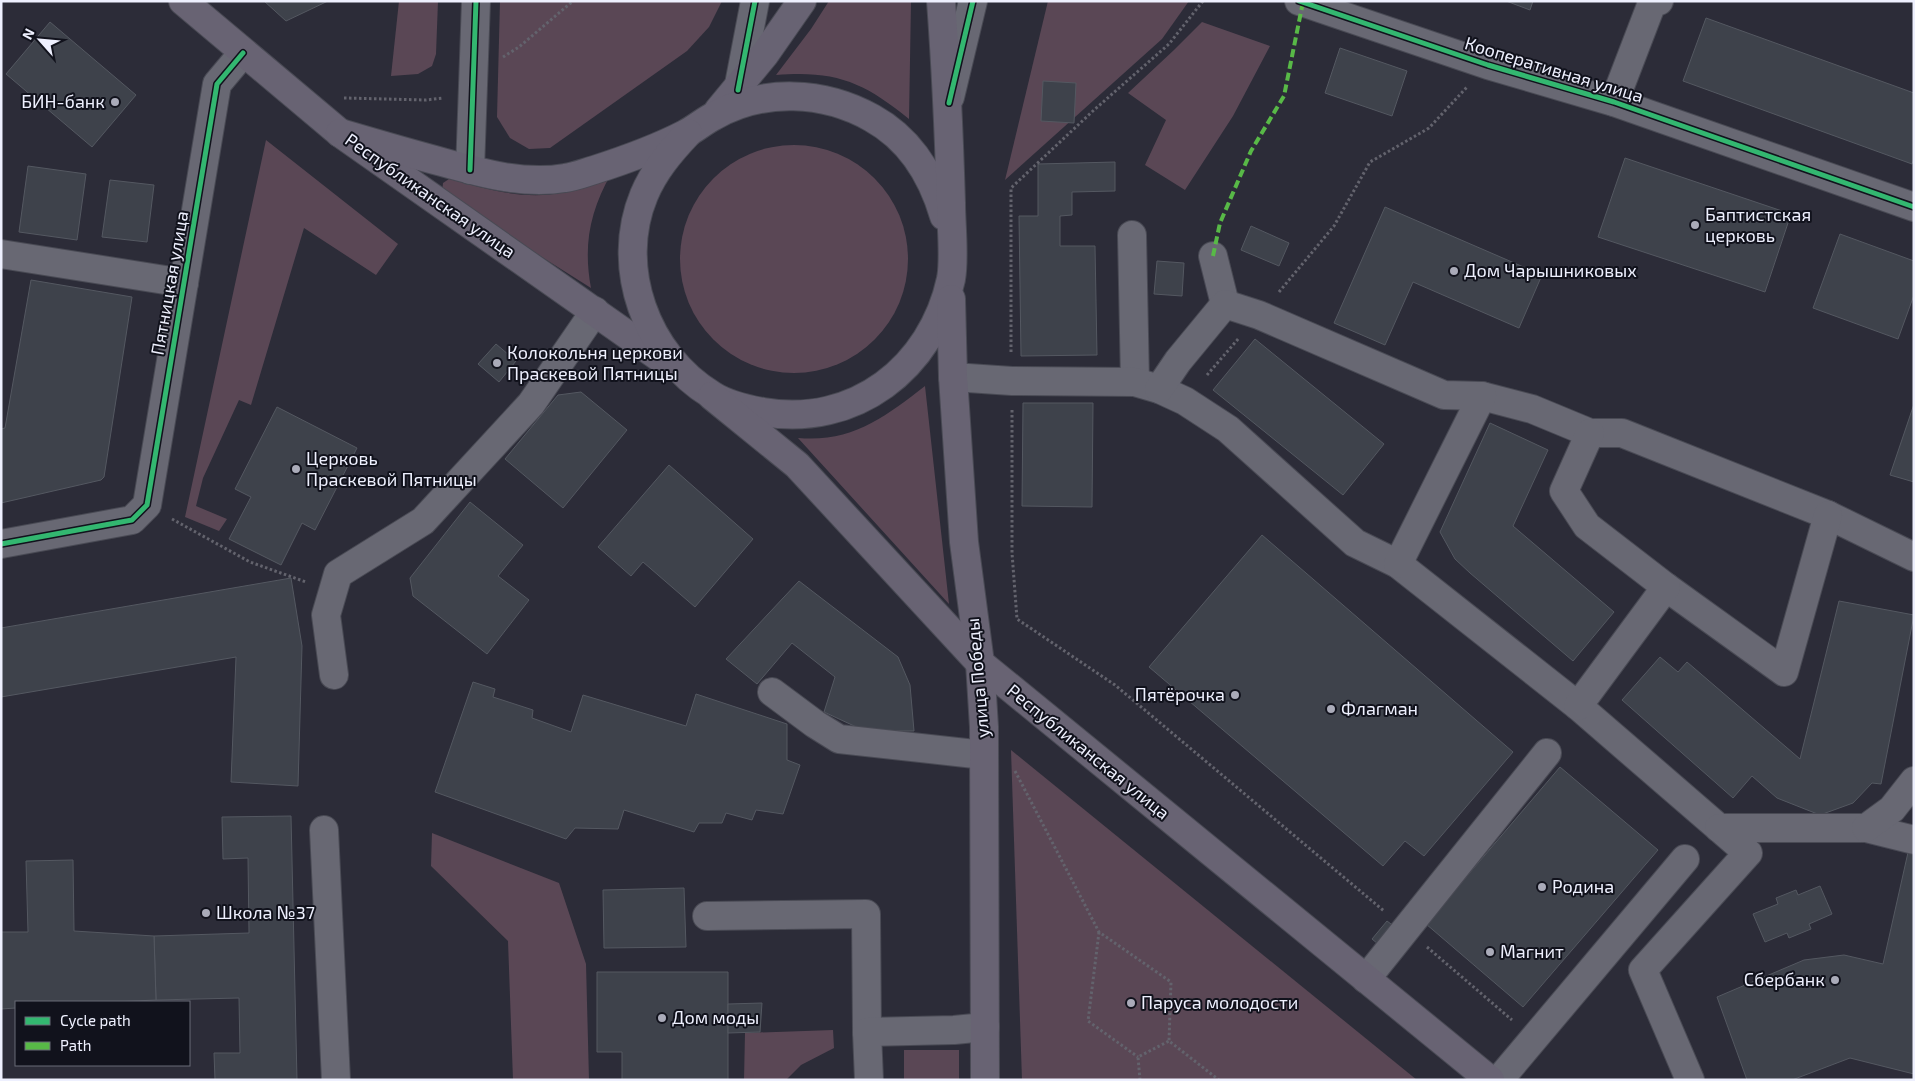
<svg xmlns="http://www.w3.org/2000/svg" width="1915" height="1081" font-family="'Exo 2',sans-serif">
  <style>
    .green { fill: #5a4755 }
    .building { fill: #3e424b; stroke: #545861 }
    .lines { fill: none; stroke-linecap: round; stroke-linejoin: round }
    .minor-casing { stroke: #494a54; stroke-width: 30 }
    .major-casing { stroke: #494a54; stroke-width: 30 }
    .path { stroke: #63636d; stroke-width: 3; stroke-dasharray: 2.5 2.5; stroke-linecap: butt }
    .minor { stroke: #686873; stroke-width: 28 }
    .major { stroke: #686373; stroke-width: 28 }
    .quiet { stroke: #58b947; stroke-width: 4; stroke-dasharray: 8 4; stroke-linecap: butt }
    .cycleway-casing { stroke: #11121c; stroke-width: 8 }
    .cycleway { stroke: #33b770; stroke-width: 5 }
    .poi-dot { fill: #aaabb9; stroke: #11121c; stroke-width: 2 }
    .labels { text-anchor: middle; stroke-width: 4; stroke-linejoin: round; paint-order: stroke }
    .street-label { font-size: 18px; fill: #eef0fe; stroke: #11121c }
    .poi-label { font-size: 18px; fill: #eef0fe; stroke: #11121c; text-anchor: start }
  </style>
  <rect width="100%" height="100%" fill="#2c2c38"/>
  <g class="green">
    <polygon points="399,1 438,1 436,54 432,66 418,74 391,76"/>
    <polygon points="500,1 722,1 709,27 687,51 550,148 529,149 510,138 497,117"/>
    <path d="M829,1H911L909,119C864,82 835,70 776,75L811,29Z"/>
    <polygon points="1048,1 1189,1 1162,39 1005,180"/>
    <polygon points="1202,22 1270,46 1233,116 1185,190 1145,165 1166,120 1128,93 1174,50"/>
    <polygon points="266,140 398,244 376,275 304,228 251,405 239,400 203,478 196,506 227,519 219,531 185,517"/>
    <circle cx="794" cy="259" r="114"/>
    <path d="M611,174C590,211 583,245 591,288L442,194L443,183L449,179C486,189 526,201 564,192C581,188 596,181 611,174Z"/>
    <path d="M925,386L949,604L798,438C851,443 885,417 925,386Z"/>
    <polygon points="1011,750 1417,1080 1022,1080"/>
    <polygon points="432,833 559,883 586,964 589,1080 513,1080 508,941 431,866"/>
    <polygon points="833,1030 834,1048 801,1065 786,1080 744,1080 745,1033"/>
    <rect x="904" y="1050" width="55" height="30"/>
  </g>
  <g class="building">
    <polygon points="264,1 328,1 286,21"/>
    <polygon points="1506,1 1533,1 1530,10"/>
    <polygon points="1706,18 1914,93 1914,158 1912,164 1683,81"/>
    <polygon points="50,22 136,95 92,147 6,74"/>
    <polygon points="1340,48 1407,71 1392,116 1325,93"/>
    <polygon points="1043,81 1076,83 1074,123 1041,121"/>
    <polygon points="1625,158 1791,214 1765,292 1598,237"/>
    <polygon points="1115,162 1115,191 1072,192 1072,215 1060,216 1060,246 1095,246 1097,355 1021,356 1019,216 1038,216 1038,164"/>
    <polygon points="28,166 86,174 77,240 19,232"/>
    <polygon points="110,180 154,185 147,242 102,237"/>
    <polygon points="1385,207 1542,275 1519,328 1413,282 1385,345 1334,323"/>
    <polygon points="1251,226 1289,243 1279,266 1241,250"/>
    <polygon points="1840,234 1914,261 1914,295 1898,339 1813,308"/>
    <polygon points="1157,261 1184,263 1182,296 1154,294"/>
    <polygon points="31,280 132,297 104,477 101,480 1,503 1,429 5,428"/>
    <polygon points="1255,339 1384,444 1343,495 1213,390"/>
    <polygon points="496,344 516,361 499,382 478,364"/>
    <polygon points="581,392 627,430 563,508 505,459 558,395"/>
    <polygon points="1023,403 1093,403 1092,507 1022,506"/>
    <polygon points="1914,404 1914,482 1890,475"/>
    <polygon points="277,407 357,448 315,530 302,523 281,565 229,539 251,497 235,489"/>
    <polygon points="1490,423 1548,450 1513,526 1614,612 1573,661 1470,573 1455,559 1440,532"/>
    <polygon points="669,465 753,539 695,607 643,562 631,576 598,547"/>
    <polygon points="470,502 523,545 498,576 529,600 487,654 413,596 410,578"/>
    <polygon points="1262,535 1513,752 1424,856 1405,841 1383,866 1149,667"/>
    <polygon points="291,578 302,646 298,786 231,782 236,657 1,697 1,628"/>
    <polygon points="799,581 898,657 910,685 914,731 865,731 824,712 835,677 792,643 757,684 726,659"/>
    <polygon points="1839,601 1914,615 1881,784 1872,783 1853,803 1820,815 1777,798 1752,776 1733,798 1622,700 1660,657 1678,672 1687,662 1800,759"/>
    <polygon points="473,682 495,689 493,697 533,710 532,718 571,732 583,695 686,726 696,694 787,724 787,760 800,765 783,814 756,810 752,820 726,813 722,823 699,823 694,832 624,810 618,829 575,828 566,839 435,792"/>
    <polygon points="1560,767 1658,850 1523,1007 1426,924"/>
    <polygon points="291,816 297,1080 215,1080 214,1053 240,1053 239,998 156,1000 154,936 249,933 248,858 223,859 222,817"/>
    <polygon points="1909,848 1914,849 1914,1074 1850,1058 1792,1080 1747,1080 1717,997 1804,960 1844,955 1883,964"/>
    <polygon points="73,860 74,931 154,936 156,1000 113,1002 16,1002 16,1008 1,1009 1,932 28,932 26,861"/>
    <polygon points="1820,886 1832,914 1809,924 1811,929 1789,938 1787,933 1765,942 1753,914 1778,904 1776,898 1796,890 1798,895"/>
    <polygon points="684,888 686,947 604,948 603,890"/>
    <polygon points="1387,921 1399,930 1384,949 1372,939"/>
    <polygon points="597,972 728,972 728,1080 622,1080 622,1052 597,1052"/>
    <polygon points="762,1003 760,1032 728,1033 728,1004"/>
  </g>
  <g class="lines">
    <g class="minor-casing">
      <g id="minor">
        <polyline points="1299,1 1488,65 1614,102 1914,207"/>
        <polyline points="738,90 755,1"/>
        <polyline points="950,97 973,1"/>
        <polyline points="1614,102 1652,3 1659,1"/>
        <polyline points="470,170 476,1"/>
        <polyline points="1132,235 1135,382"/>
        <polyline points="1,254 184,283"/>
        <polyline points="1213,256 1225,304"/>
        <polyline points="953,377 1012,381 1135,382 1159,389 1185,401 1228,429 1355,543 1398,564 1578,706 1748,853 1643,970 1690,1080"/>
        <polyline points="1159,389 1178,361 1225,304 1259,315 1444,395 1482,396 1532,409 1590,433 1622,433 1828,515 1914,557"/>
        <polyline points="1,544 132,520 147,505 217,84 243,53"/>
        <polyline points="1398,564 1482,396"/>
        <polyline points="1666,587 1784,672 1828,515"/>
        <polyline points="334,675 326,615 338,574 423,521 531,404 595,311"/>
        <polyline points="772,692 815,724 839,739 984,755"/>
        <polyline points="1578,706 1666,587 1587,526 1564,491 1590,433"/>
        <polyline points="1719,828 1866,828 1914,840"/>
        <polyline points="1866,828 1892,809 1914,781"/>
        <polyline points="324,830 336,1080"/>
        <polyline points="707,916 866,914 867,1032"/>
        <polyline points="1366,979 1547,753"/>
        <polyline points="869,1080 867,1032 954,1030 985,1027"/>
        <polyline points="1499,1080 1685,859"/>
      </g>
    </g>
    <g class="major-casing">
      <g id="major">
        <polyline points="183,1 340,133 666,362"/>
        <polyline points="718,111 765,54 802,1"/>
        <path d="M340,133C374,143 408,153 442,162C481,173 524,185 565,178C574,177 584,173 594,170C625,160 656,149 685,134C695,129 704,121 714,116C763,88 824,91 872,118C910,139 932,175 944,216"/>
        <path d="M688,133C670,152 654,171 644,195C614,267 646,355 712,395C726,404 746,409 763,412C854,428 932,368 951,279C955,258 951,225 951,203C949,136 946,69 941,1"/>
        <polyline points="951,299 953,377 964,542 980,663 984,727 985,1080"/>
        <polyline points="712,396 797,465 980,663 1490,1080"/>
      </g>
    </g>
    <g class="path">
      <polyline points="503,57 519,47 573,1"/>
      <polyline points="344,98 426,100 443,98"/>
      <polyline points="1279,292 1334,226 1370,162 1429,128 1467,87"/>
      <polyline points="1011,352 1011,188 1094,110 1169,44 1203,1"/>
      <polyline points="1207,375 1239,338"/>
      <polyline points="1012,410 1012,553 1017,619 1115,685 1384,911"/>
      <polyline points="172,519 250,562 306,582"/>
      <polyline points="1015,771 1099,932 1171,982 1169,1041 1219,1080"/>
      <polyline points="1099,932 1088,1021 1138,1057"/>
      <polyline points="1427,947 1512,1020"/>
      <polyline points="1140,1080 1138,1057 1169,1041"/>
    </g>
    <use href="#minor" class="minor"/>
    <use href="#major" class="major"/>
    <polyline class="quiet" points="1213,256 1220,223 1251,151 1284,96 1303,2"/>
    <g class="cycleway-casing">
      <g id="cycleway">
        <polyline points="1299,1 1488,65 1614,102 1914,207"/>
        <polyline points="738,90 755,1"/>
        <polyline points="949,103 973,1"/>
        <polyline points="470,170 476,1"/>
        <polyline points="1,544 132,520 147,505 217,84 243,53"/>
      </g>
    </g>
    <use href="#cycleway" class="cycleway"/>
  </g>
  <g class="poi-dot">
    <circle cx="115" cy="102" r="5"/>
    <circle cx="1695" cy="225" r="5"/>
    <circle cx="1454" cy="271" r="5"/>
    <circle cx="497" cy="363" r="5"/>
    <circle cx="296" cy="469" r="5"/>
    <circle cx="1235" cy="695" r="5"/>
    <circle cx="1331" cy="709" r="5"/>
    <circle cx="1542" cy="887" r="5"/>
    <circle cx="206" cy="913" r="5"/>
    <circle cx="1490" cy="952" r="5"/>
    <circle cx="1835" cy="980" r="5"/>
    <circle cx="1131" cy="1003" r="5"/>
    <circle cx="662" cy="1018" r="5"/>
  </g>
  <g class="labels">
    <g class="street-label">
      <text transform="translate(1554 70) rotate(17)" y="6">Кооперативная улица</text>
      <text transform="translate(430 196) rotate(35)" y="6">Республиканская улица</text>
      <text transform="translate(170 283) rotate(-80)" y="6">Пятницкая улица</text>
      <text transform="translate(978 678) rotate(-95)" y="6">улица Победы</text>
      <text transform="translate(1088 752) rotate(39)" y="6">Республиканская улица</text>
    </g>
    <g class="poi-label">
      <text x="105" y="108" text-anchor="end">БИН-банк</text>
      <text x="1705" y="221">Баптистская<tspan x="1705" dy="21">церковь</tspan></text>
      <text x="1464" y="277">Дом Чарышниковых</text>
      <text x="507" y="359">Колокольня церкови<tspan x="507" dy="21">Праскевой Пятницы</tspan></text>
      <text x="306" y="465">Церковь<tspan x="306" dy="21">Праскевой Пятницы</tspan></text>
      <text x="1225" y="701" text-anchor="end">Пятёрочка</text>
      <text x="1341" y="715">Флагман</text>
      <text x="1552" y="893">Родина</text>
      <text x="216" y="919">Школа №37</text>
      <text x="1500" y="958">Магнит</text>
      <text x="1825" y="986" text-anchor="end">Сбербанк</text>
      <text x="1141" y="1009">Паруса молодости</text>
      <text x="672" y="1024">Дом моды</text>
    </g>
  </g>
  <rect width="1915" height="1081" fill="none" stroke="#eef0fe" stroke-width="5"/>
  <rect x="15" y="1001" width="175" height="65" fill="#11121c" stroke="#696b76"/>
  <rect x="25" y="1017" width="25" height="8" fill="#33b770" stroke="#696b76"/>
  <text x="60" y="1026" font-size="15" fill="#eef0fe">Cycle path</text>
  <rect x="25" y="1042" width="25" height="8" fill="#58b947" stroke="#696b76"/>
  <text x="60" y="1051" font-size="15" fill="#eef0fe">Path</text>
  <g transform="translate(40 40) rotate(297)" stroke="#11121c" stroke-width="4" paint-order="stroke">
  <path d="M0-4L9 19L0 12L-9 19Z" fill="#eef0fe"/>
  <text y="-8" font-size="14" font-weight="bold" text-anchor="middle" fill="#eef0fe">N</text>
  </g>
</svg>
